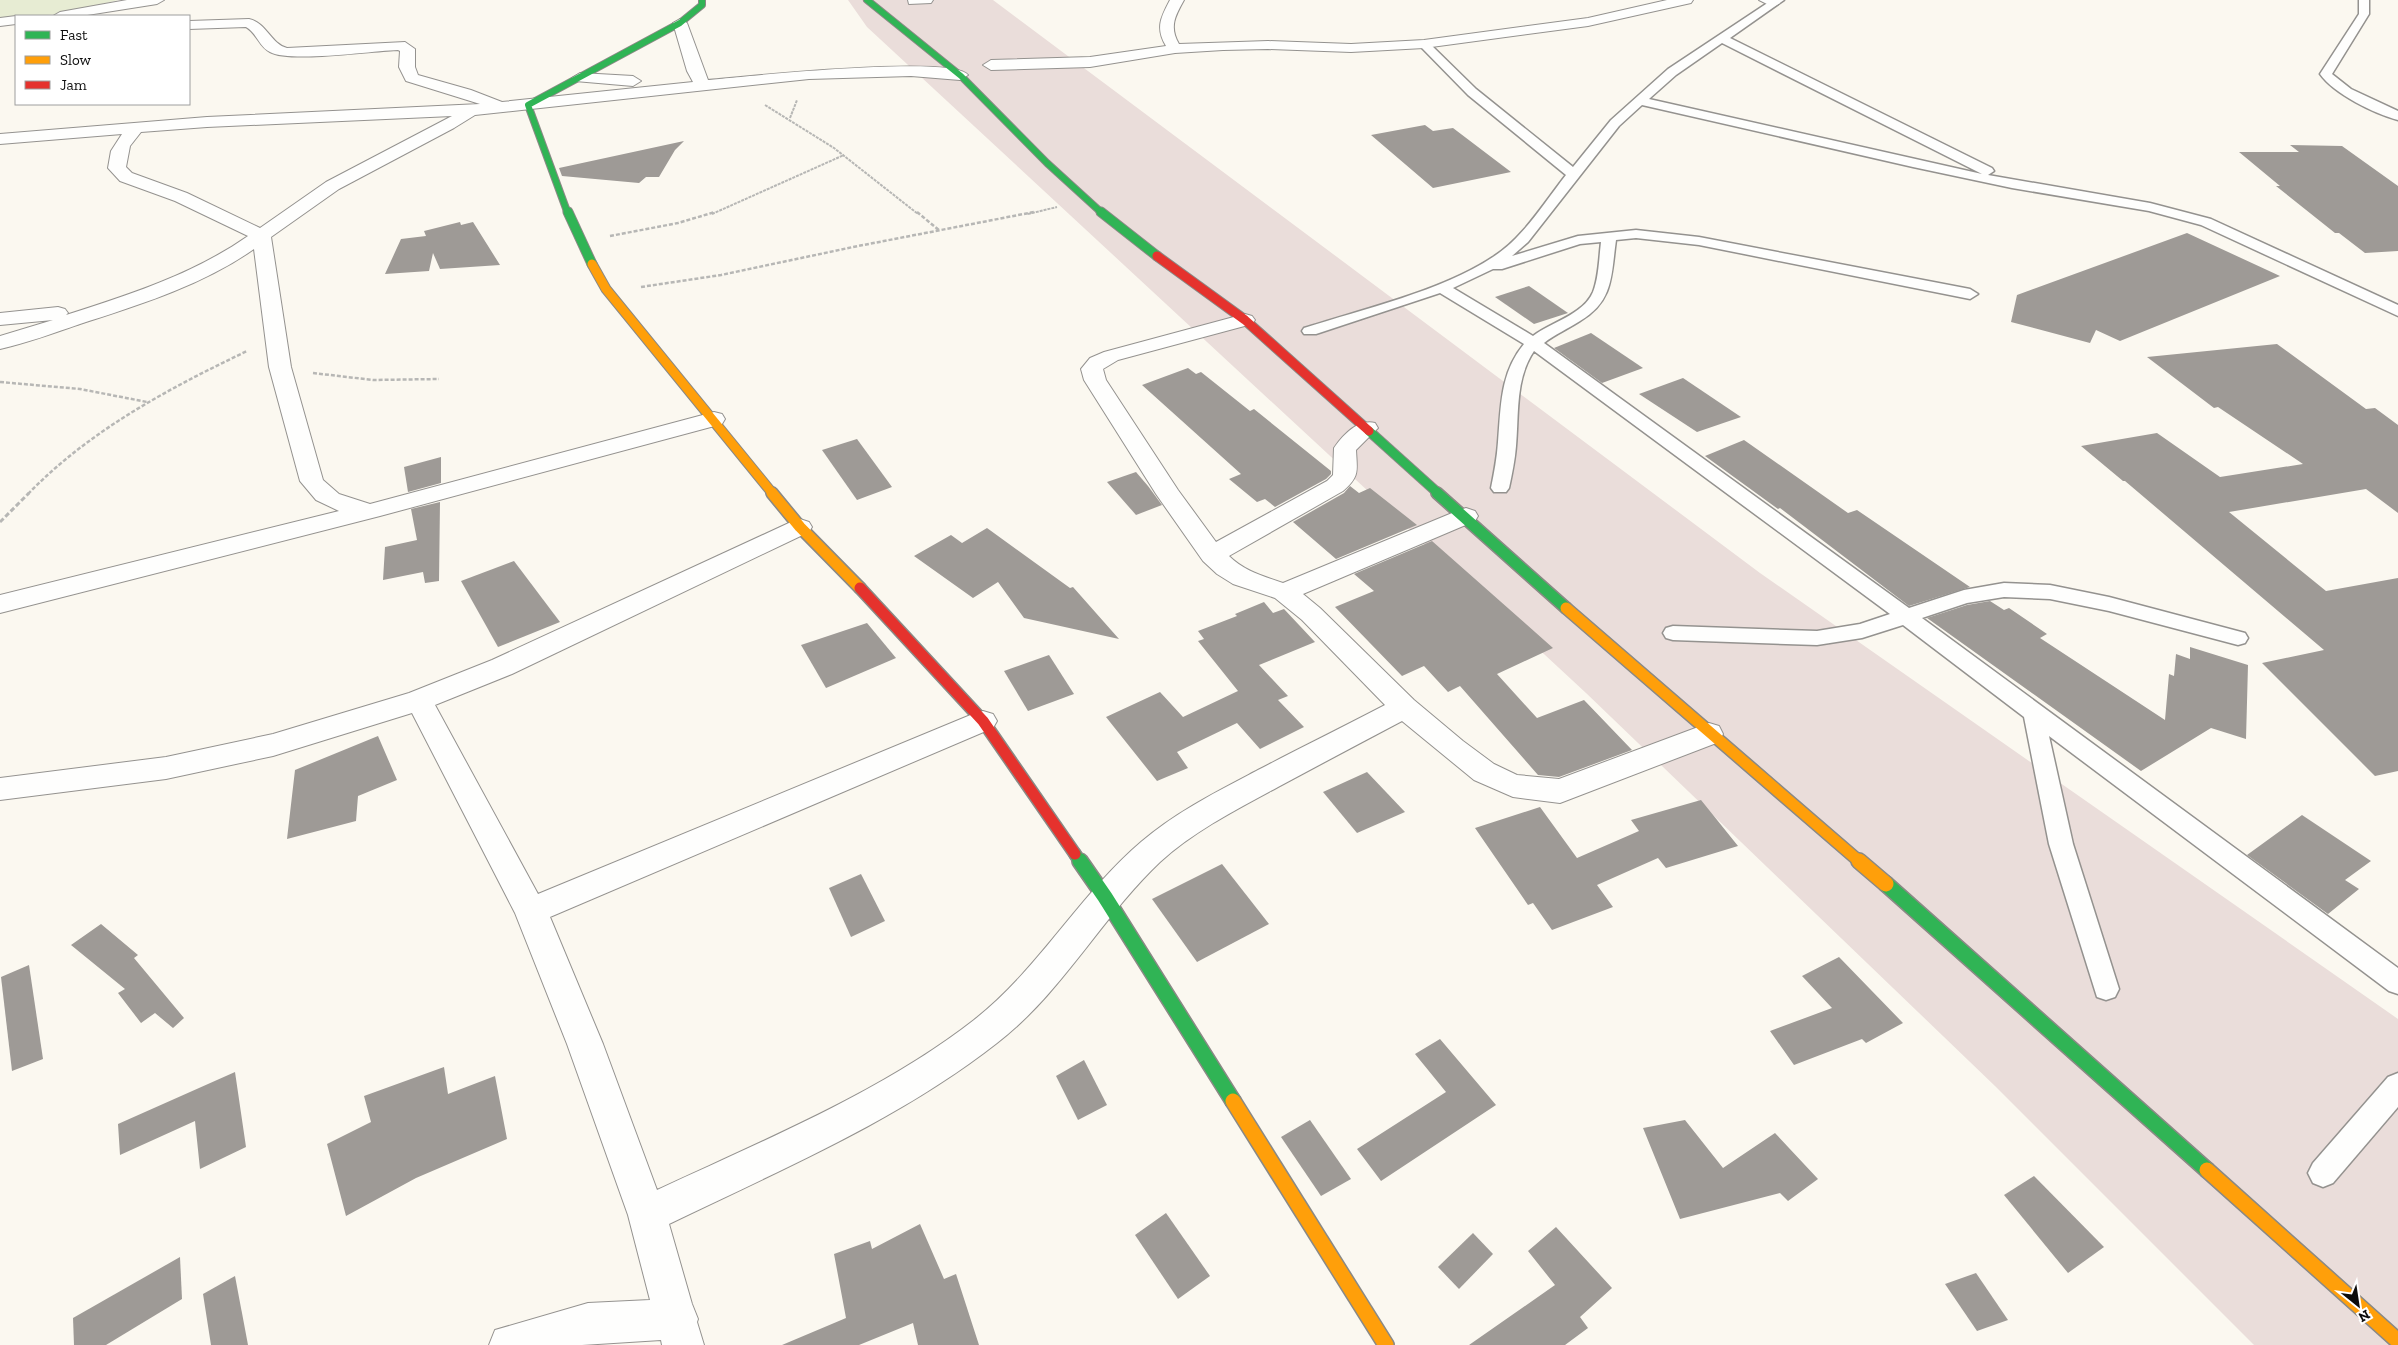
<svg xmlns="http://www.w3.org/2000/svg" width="2398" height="1345" font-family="'Zilla Slab',serif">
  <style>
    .cemetery { fill: #e7ecd3 }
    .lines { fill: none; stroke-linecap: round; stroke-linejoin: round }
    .runway { fill: #eaddda; fill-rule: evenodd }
    .building { fill: #9e9a96 }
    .lane-casing { stroke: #94928f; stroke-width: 3 }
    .street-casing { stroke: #94928f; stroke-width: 2 }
    .fast-far3-casing { stroke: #8a8985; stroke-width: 8 }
    .fast-far2-casing { stroke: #8a8985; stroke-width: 11 }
    .fast-far1-casing { stroke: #8a8985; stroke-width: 14 }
    .fast-casing { stroke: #8a8985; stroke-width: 18 }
    .slow-far2-casing { stroke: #8a8985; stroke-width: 11 }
    .slow-far1-casing { stroke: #8a8985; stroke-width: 14 }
    .slow-casing { stroke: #8a8985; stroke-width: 18 }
    .jam-far1-casing { stroke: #8a8985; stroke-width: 11 }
    .jam-casing { stroke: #8a8985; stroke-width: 14 }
    .path-far2 { stroke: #b7b7b5; stroke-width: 2; stroke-dasharray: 3 1; stroke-linecap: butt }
    .path-far1 { stroke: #b7b7b5; stroke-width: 2.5; stroke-dasharray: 4 2; stroke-linecap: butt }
    .path { stroke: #b7b7b5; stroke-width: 3; stroke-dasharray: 5 2.5; stroke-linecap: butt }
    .lane { fill: #fefefd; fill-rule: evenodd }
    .street { fill: #fefefd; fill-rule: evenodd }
    .fast-far3 { stroke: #30b455; stroke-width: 6 }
    .fast-far2 { stroke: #30b455; stroke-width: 9 }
    .fast-far1 { stroke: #30b455; stroke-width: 11 }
    .fast { stroke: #30b455; stroke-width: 15 }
    .slow-far2 { stroke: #ff9f0a; stroke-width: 9 }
    .slow-far1 { stroke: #ff9f0a; stroke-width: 11 }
    .slow { stroke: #ff9f0a; stroke-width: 15 }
    .jam-far1 { stroke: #e5322d; stroke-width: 9 }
    .jam { stroke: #e5322d; stroke-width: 11 }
  </style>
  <rect width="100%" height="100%" fill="#fbf8f0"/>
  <polygon class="cemetery" points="0,0 118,0 63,14 0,18"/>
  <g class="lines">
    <polygon class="runway" points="848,0 993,0 1760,573 2398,1019 2398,1345 2254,1345 1995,1086 1586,693 867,27"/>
  </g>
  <g class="building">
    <polygon points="1425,125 1433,131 1453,128 1511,172 1433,188 1371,135"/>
    <polygon points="684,141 675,150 659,177 646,177 639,183 562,176 559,168"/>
    <polygon points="2290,145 2342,146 2398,186 2398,251 2365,253 2339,233 2335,233 2276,186 2280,186 2239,152 2299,152"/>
    <polygon points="460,222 461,225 473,222 500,265 440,269 433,253 429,271 385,274 401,239 426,236 424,231"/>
    <polygon points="2187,233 2280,276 2120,341 2096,330 2090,343 2011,322 2017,295"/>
    <polygon points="1529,286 1568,313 1534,324 1495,297"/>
    <polygon points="1591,333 1643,368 1602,383 1554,348"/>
    <polygon points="2277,344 2366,409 2375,408 2398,425 2398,513 2366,489 2229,512 2326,591 2398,578 2398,771 2375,776 2262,663 2324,650 2125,481 2123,481 2081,446 2157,433 2220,477 2303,464 2218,407 2214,408 2147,357"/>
    <polygon points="1188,368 1196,374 1201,372 1250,411 1254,409 1331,471 1331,474 1326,479 1275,507 1265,499 1257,502 1229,479 1241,474 1142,385"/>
    <polygon points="1683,378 1741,417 1697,432 1639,394"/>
    <polygon points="857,439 892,487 857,500 822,450"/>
    <polygon points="1744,440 1848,513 1857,510 1970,587 1909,606 1780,508 1778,509 1705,456"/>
    <polygon points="441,457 441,483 408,492 404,467"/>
    <polygon points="1136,472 1148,486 1162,505 1136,515 1107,482"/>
    <polygon points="1350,486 1359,493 1370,488 1417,525 1336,559 1293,522 1344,493"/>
    <polygon points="440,502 439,581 425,583 423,572 383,580 385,547 417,540 411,509"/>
    <polygon points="987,528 1070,588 1073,587 1119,639 1024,618 998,582 973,598 914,556 951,535 962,543"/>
    <polygon points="1432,541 1553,648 1497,674 1537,718 1584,700 1632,750 1559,777 1538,775 1460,686 1448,692 1424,666 1402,676 1335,607 1374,591 1354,574"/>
    <polygon points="514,561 560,622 498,647 461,581"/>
    <polygon points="1990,601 2004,610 2009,608 2047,634 2040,638 2165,720 2169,674 2174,676 2176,654 2190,659 2190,647 2248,665 2246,739 2211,728 2141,771 1927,618 1967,605"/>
    <polygon points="1264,602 1273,613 1284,609 1315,642 1259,665 1288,696 1278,700 1304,727 1260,749 1237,723 1177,752 1188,768 1157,781 1106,717 1160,692 1183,717 1238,691 1198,641 1204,639 1198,631 1237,616 1235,614"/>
    <polygon points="867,623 896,658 826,688 801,645"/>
    <polygon points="1049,655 1074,694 1028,711 1004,671"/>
    <polygon points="378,736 397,780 358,796 356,821 287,839 295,770"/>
    <polygon points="1367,772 1405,812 1357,833 1323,792"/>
    <polygon points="1701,800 1738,846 1666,868 1658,858 1597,885 1613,907 1552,930 1533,903 1528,905 1475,828 1540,807 1577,858 1639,831 1631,820"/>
    <polygon points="2302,815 2371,861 2345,880 2359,889 2328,914 2247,855"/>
    <polygon points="1222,864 1269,924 1197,962 1152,899"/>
    <polygon points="861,874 885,921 851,937 829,888"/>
    <polygon points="101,924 138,955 134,958 184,1018 173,1028 155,1013 141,1023 118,993 125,989 71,945"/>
    <polygon points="1839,957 1903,1023 1866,1043 1862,1039 1794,1065 1770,1031 1832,1008 1802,976"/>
    <polygon points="29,965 43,1059 12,1071 1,977"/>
    <polygon points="1440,1039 1496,1105 1381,1181 1357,1149 1446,1092 1415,1054"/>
    <polygon points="1084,1060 1107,1105 1078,1120 1056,1076"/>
    <polygon points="444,1067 448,1094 495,1076 507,1139 416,1178 346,1216 327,1144 371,1122 364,1096"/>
    <polygon points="235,1072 246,1147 200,1169 195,1121 120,1155 118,1124"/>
    <polygon points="1310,1120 1351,1179 1321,1196 1281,1137"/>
    <polygon points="1685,1120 1723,1168 1775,1133 1818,1179 1788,1201 1780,1193 1680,1219 1643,1128"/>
    <polygon points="2034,1176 2104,1247 2068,1273 2004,1195"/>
    <polygon points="1166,1213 1210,1276 1178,1299 1135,1235"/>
    <polygon points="920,1224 944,1279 956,1274 979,1345 918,1345 913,1323 859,1345 782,1345 846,1318 834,1254 870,1241 872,1249"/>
    <polygon points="1556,1227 1612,1288 1580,1317 1588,1328 1565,1345 1469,1345 1555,1285 1528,1251"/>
    <polygon points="1473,1233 1493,1254 1459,1289 1438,1267"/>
    <polygon points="180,1257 182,1299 106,1345 74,1345 73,1318"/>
    <polygon points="1976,1273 2008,1320 1977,1331 1945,1284"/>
    <polygon points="235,1276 248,1345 211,1345 203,1294"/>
  </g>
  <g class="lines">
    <g class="lane-casing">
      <g id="lane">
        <path d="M1772,0H1784L1730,38L1992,168L1994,171L1988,175L2150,203L2211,219L2398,305V316L2201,225L2149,211L2012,188L1913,167L1642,105L1619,126L1528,242L1512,256L1578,236L1636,230L1699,237L1970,289L1978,294L1970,299L1699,245L1636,238L1616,240C1611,275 1614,301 1580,321C1568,329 1555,334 1544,343L1909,608L1964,590L2004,583L2050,585L2109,597L2245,633L2248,638L2245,643L2238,645L2109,611L2050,599L2004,597L1967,603L1922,618L2398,968V994L2389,991L2049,736L2073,844L2119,989L2115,997L2106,1000L2097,997L2049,844L2024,717L1903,625L1862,638L1817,645L1673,640L1666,638L1663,633L1666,628L1673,626L1817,631L1860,624L1890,614L1534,351C1515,379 1519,413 1516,446C1515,460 1512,474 1509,488L1506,492H1494L1491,488C1494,473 1497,458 1498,442C1501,406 1500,373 1524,344L1440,293L1316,334H1304L1302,331L1304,328C1363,309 1442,291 1493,257C1523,238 1544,203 1566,175L1468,95L1420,46V42H1428L1476,89L1573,167L1611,120L1668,69ZM1722,43L1982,174L1649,99L1676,75ZM1601,242C1599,258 1599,277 1593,292C1583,315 1551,322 1533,336L1453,288L1493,269H1502L1580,244Z"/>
        <path d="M2359,0H2369V14L2332,74L2351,89L2398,111V120C2375,114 2334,94 2320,74L2359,14Z"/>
        <polygon points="2398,1073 2398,1107 2333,1183 2323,1187 2313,1183 2308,1173 2313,1163 2388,1077"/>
      </g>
    </g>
    <g class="street-casing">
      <g id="street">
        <polygon points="127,0 164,0 157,4 81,16 53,16 60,12"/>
        <polygon points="908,0 933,0 931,3 909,4"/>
        <path d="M1170,0H1184C1175,16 1169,27 1179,44L1268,41L1351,44L1424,40L1588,18L1667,0H1693L1691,3L1588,26L1424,48L1351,52L1268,49L1223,50L1175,53L1090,67L991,70L983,65L991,60L1090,57L1166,46C1155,28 1161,17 1170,0Z"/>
        <polygon points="1759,0 1778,0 1780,3 1773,7"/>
        <polygon points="16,16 18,16 16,16 16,24 0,26 0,18"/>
        <path d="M249,19C267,23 270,43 287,48L405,42L415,49V67L418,75L471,90L502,102L693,82L687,71L673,23L680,19L687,23L708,80C741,77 953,54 968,75L960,80L911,76L809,79L475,115L454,128L339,189L271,237L291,367L323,480L339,494L370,504L714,412L722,414L725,419L722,424L380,516L0,613V595L339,511L316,500L300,481L269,367L254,249C203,285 139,305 80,324C54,333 27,343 0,349V336L53,320L0,325V313L58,307L65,309L68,313L66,315C129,295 194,274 248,236L175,201L120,181L108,168L111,151L122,134L0,144V134L207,117L480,104L406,81L399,67L400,51L398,50C371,51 290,63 270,52C259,47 257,33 246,27L189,29V21ZM452,116L326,182L260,228L187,193L132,173L126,167L130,146L141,132L207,127Z"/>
        <polygon points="580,73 633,76 641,81 633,86 575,81 572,78"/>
        <path d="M1245,314L1252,316L1255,320L1252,324L1118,360L1103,369L1106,380L1178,490L1216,542L1327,481L1333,475L1334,448C1343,435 1358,419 1375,423L1378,428L1356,450C1357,471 1360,476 1343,491L1229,556C1244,571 1263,576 1283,583L1457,511L1466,508L1475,511L1478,516L1475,521L1303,594L1320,608L1414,700L1463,741L1494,764L1517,775L1559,779L1709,723L1719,726L1723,734L1719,742L1560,803L1513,797L1474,780L1402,721C1360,743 1319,765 1278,787C1237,809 1194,831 1160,862C1101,918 1062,993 997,1043C899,1120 780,1170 669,1224L692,1304L698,1319L697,1322L704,1345H662L661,1340L582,1345H489L495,1330L588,1303L650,1300L628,1215L567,1044L515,913L412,713L273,756L166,779L0,800V778L166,757L273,734L409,693L492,660L791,522L800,519L809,522L812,527L809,532L512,674L435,705L538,894L973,714L983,711L993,714L997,721L993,728L550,917L603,1044L657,1190C762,1141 882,1092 974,1020C1039,969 1079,895 1141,842C1176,812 1218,791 1258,770C1300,748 1343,727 1385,705L1302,620L1275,598L1233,584L1217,574L1203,561L1156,494L1084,380L1081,369L1090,358L1104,352Z"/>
      </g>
    </g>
    <g class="fast-far3-casing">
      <g id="fast-far3">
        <polyline points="867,0 961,76 1047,163 1103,214"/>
        <polyline points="568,214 528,105 680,23 702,5 702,0"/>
      </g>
    </g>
    <g class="fast-far2-casing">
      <g id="fast-far2">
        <polyline points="568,212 592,264"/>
        <polyline points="1101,212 1157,256"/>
        <polyline points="1369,431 1439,494"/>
      </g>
    </g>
    <g class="fast-far1-casing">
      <g id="fast-far1">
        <polyline points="1437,493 1566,608"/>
        <polyline points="1075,854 1080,862"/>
      </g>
    </g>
    <g class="fast-casing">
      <g id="fast">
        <polyline points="1080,861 1105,897 1233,1101"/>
        <polyline points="1886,884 2207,1170"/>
      </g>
    </g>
    <g class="slow-far2-casing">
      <polyline id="slow-far2" points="592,264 606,289 773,494"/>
    </g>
    <g class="slow-far1-casing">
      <g id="slow-far1">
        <polyline points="772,493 800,527 860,588"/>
        <polyline points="1566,608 1860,862"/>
      </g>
    </g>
    <g class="slow-casing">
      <g id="slow">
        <polyline points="1859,861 1886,884"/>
        <polyline points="1233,1101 1386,1345"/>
        <polyline points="2207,1170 2398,1341"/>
      </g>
    </g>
    <g class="jam-far1-casing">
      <polyline id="jam-far1" points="1157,256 1245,320 1369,431"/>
    </g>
    <g class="jam-casing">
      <polyline id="jam" points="860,588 983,721 1075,854"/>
    </g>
    <g class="path-far2">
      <polyline points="765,105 834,148 918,214"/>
      <polyline points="790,118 797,100"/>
      <polyline points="712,214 844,155"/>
      <polyline points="1028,214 1057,207"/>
    </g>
    <g class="path-far1">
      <polyline points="917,212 940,231"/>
      <polyline points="610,236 678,223 715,212"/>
      <polyline points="641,287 721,275 853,247 1034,212"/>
      <polyline points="313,373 373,380 439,379"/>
      <polyline points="0,382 80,389 147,402"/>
      <path d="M28,494C90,430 168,389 247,351"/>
    </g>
    <polyline class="path" points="0,522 29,493"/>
    <use href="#lane" class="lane"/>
    <use href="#street" class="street"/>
    <use href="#fast-far3" class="fast-far3"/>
    <use href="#fast-far2" class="fast-far2"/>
    <use href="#fast-far1" class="fast-far1"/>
    <use href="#fast" class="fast"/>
    <use href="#slow-far2" class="slow-far2"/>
    <use href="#slow-far1" class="slow-far1"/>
    <use href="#slow" class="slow"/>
    <use href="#jam-far1" class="jam-far1"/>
    <use href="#jam" class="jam"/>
  </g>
  <rect x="15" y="15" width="175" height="90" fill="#ffffff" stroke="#9e9e9e"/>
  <rect x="25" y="31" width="25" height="8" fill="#30b455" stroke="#9e9e9e"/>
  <text x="60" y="40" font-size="15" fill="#0c0c0c">Fast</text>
  <rect x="25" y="56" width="25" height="8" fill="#ff9f0a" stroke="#9e9e9e"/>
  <text x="60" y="65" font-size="15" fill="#0c0c0c">Slow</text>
  <rect x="25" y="81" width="25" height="8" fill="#e5322d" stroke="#9e9e9e"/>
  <text x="60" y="90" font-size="15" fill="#0c0c0c">Jam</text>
  <g transform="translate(2358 1305) rotate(150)" stroke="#ffffff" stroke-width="4" paint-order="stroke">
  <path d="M0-4L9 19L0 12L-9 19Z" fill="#0c0c0c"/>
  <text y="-8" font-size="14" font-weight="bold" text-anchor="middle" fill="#0c0c0c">N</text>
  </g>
</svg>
